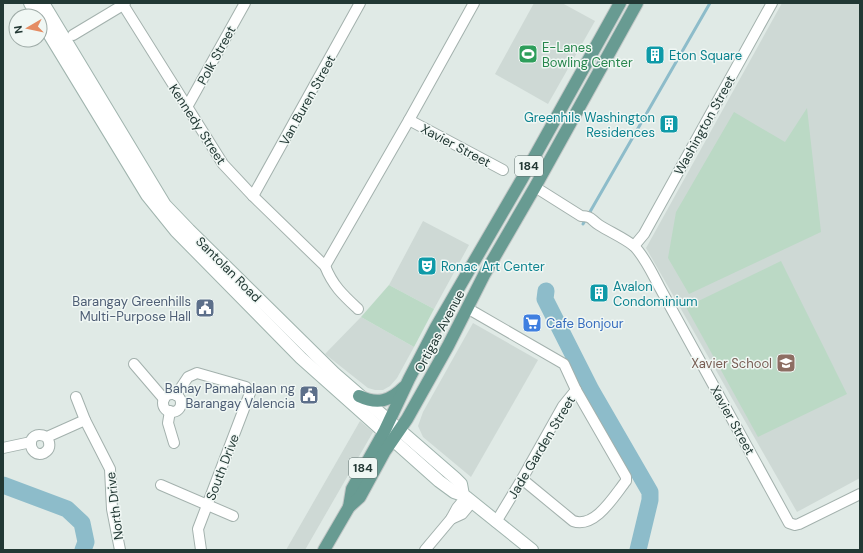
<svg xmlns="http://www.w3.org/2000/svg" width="863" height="553" font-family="'DM Sans',sans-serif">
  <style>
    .built { fill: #ced9d5 }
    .green { fill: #bbd9c5 }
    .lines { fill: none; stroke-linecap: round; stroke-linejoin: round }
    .stream { stroke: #8dbcca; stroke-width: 3 }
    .river { stroke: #8dbcca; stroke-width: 17 }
    .minor-casing { stroke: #a3b1ad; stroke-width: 12 }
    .secondary-casing { stroke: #a0b4ae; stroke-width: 14 }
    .primary-casing { stroke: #c1c7c6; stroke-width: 14 }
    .minor { stroke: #fff; stroke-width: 10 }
    .secondary { stroke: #fff; stroke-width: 12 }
    .primary { stroke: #689b92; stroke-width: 12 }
    .labels { text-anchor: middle; stroke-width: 3; stroke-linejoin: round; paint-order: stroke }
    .shield { fill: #f0f7f4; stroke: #60716e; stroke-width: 1 }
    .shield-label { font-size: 12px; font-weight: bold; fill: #223834 }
    .leisure-label { font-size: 13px; fill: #27864d; stroke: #f0f7f4; text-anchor: start }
    .street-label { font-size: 13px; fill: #223834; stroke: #f0f7f4 }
    .culture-label { font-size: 13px; fill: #0d838f; stroke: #f0f7f4; text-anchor: start }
    .service-label { font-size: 13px; fill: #4e5e75; stroke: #f0f7f4; text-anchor: end }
    .shop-label { font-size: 13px; fill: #366cbe; stroke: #f0f7f4; text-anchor: start }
    .education-label { font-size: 13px; fill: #785e54; stroke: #f0f7f4; text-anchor: end }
  </style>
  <rect width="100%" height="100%" fill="#e0eae6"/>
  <g class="built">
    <polygon points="534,3 562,3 595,21 548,104 495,74"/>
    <polygon points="782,3 860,3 860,478 797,512 646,248"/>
    <polygon points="423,221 469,245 434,309 389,285"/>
    <polygon points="361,317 414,347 397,378 390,386 383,390 375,390 368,388 325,354"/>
    <polygon points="473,323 538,360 471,477 423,437 418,426 423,412"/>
    <polygon points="360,421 373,432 305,550 286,550"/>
  </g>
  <g class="green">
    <polygon points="807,108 821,232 689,294 668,258 676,212 734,112 785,142"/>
    <polygon points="781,261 847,394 758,437 686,307"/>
    <polygon points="389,285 434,309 414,347 361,317"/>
  </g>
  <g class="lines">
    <polyline class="stream" points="583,224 710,3"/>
    <g class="river">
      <polyline points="546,291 545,299 591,390 650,492 650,500 638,550"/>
      <polyline points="3,485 67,509 82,523 86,542 83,550"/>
    </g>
    <g class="minor-casing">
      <g id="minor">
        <path d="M122,3L223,164L253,196L325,266C333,286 343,295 358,309"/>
        <polyline points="73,35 123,5 125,3"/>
        <polyline points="187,107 245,3"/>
        <polyline points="409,120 503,170"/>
        <path d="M535,187L581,216C592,216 591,220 599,225C610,232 624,238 634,246C645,257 653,275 660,288L789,523L795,525L799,524L860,494"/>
        <polyline points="253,196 360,3"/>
        <polyline points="634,246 644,234 772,3"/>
        <polyline points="325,266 409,120 474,3"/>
        <path d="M467,308L564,364L576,390L626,477V481C614,496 595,529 573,521L522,479"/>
        <polyline points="134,364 164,399"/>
        <circle cx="172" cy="403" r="9"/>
        <polyline points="176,395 188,377 197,373 246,387 250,393 198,529 201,550"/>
        <polyline points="76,397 85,420 110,469 112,509 120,550"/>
        <polyline points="170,411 168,423 174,443"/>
        <path d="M47,437C50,443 51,449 44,453C28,460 24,427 47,437L85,420"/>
        <polyline points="3,448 31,442"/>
        <polyline points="161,485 233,516"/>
        <polyline points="451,519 462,514 472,502"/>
        <polyline points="496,522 522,479 563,406 576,390"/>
        <polyline points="425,550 451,519 457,508 466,497"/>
      </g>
    </g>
    <g class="secondary-casing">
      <g id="secondary">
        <polyline points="30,3 38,16"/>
        <polyline points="43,3 165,205 189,230 334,373 455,478 461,484 463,495"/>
        <polyline points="40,19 147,195 176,231 301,358 439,481 454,492 463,495 466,497 532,550"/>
      </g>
    </g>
    <g class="primary-casing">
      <g id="primary">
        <path d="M359,396C378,405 390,401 404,387"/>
        <polyline points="349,507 352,489 384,432 409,379 436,327 522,179 620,3"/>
        <polyline points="324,550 349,507 360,497 385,451 407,419 448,346 484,275 535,187 637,3"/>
      </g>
    </g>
    <use href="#minor" class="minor"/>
    <use href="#secondary" class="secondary"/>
    <use href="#primary" class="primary"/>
  </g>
  <defs>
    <g id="stadium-square" transform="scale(1)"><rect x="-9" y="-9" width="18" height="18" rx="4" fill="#2e9e5b" stroke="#f0f7f4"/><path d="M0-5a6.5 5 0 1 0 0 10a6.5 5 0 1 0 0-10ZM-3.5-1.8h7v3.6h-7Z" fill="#fff"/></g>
    <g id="building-square" transform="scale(1)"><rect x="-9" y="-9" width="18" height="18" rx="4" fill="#0f9aa8" stroke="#f0f7f4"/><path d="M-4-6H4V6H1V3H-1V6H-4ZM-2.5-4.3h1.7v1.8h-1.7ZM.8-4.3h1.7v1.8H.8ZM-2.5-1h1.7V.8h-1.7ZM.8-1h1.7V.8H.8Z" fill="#fff"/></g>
    <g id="theatre-square" transform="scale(1)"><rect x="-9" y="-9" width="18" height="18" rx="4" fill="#0f9aa8" stroke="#f0f7f4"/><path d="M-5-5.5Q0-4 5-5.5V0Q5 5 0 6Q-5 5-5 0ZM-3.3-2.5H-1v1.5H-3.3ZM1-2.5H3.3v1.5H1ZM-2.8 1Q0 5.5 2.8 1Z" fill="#fff"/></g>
    <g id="civic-square" transform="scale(1)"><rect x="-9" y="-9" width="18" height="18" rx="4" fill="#5c6f8a" stroke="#f0f7f4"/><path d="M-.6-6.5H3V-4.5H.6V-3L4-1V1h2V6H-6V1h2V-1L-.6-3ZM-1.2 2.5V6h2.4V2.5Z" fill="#fff"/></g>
    <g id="supermarket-square" transform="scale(1)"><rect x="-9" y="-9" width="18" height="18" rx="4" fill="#3f7fe0" stroke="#f0f7f4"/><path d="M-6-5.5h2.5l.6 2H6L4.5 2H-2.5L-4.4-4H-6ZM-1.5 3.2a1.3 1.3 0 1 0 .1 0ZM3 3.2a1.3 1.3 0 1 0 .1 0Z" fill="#fff"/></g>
    <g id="school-square" transform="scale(1)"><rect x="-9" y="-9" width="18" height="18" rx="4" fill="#8d6e63" stroke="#f0f7f4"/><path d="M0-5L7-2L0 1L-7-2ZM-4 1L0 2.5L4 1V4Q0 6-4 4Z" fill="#fff"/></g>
  </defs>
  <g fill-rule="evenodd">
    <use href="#stadium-square" x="528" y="54"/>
    <use href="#building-square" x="655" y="55"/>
    <use href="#building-square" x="669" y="124"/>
    <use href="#theatre-square" x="427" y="266"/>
    <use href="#building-square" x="599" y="293"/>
    <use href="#civic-square" x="205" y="308"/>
    <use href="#supermarket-square" x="532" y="323"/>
    <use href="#school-square" x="786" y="363"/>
    <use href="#civic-square" x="309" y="395"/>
  </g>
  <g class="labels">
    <g class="shield">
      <rect x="515" y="156" width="28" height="20" rx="3"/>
      <rect x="349" y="458" width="28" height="20" rx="3"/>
    </g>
    <g class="shield-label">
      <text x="529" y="170">184</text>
      <text x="363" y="472">184</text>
    </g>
    <g class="leisure-label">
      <text x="542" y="52">E-Lanes<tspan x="542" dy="15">Bowling Center</tspan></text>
    </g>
    <g class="street-label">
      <text transform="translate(216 55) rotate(-61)" y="5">Polk Street</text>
      <text transform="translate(307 100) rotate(-61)" y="5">Van Buren Street</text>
      <text transform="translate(198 124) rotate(57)" y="5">Kennedy Street</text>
      <text transform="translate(704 125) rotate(-61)" y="5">Washington Street</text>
      <text transform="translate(456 145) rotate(28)" y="5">Xavier Street</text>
      <text transform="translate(229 269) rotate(45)" y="5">Santolan Road</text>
      <text transform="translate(439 331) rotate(-62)" y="5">Ortigas Avenue</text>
      <text transform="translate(733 420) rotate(61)" y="5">Xavier Street</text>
      <text transform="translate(541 447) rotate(-59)" y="5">Jade Garden Street</text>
      <text transform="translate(222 467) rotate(-69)" y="5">South Drive</text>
      <text transform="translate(114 506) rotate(-97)" y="5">North Drive</text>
    </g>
    <g class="culture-label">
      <text x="669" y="60">Eton Square</text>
      <text x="655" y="122" text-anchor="end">Greenhils Washington<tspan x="655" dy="15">Residences</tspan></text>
      <text x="441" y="271">Ronac Art Center</text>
      <text x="613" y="291">Avalon<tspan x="613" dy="15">Condominium</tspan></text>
    </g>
    <g class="service-label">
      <text x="191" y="306">Barangay Greenhills<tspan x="191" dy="15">Multi-Purpose Hall</tspan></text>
      <text x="295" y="393">Bahay Pamahalaan ng<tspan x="295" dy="15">Barangay Valencia</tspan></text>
    </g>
    <g class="shop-label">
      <text x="546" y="328">Cafe Bonjour</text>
    </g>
    <g class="education-label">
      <text x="772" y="368">Xavier School</text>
    </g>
  </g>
  <rect width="863" height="553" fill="none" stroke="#223834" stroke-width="8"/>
  <g transform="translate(28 28) rotate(261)"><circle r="19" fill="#f0f7f4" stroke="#9eaba7"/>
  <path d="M0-3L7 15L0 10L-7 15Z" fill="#e58c63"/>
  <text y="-6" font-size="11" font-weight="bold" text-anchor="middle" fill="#223834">N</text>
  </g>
</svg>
